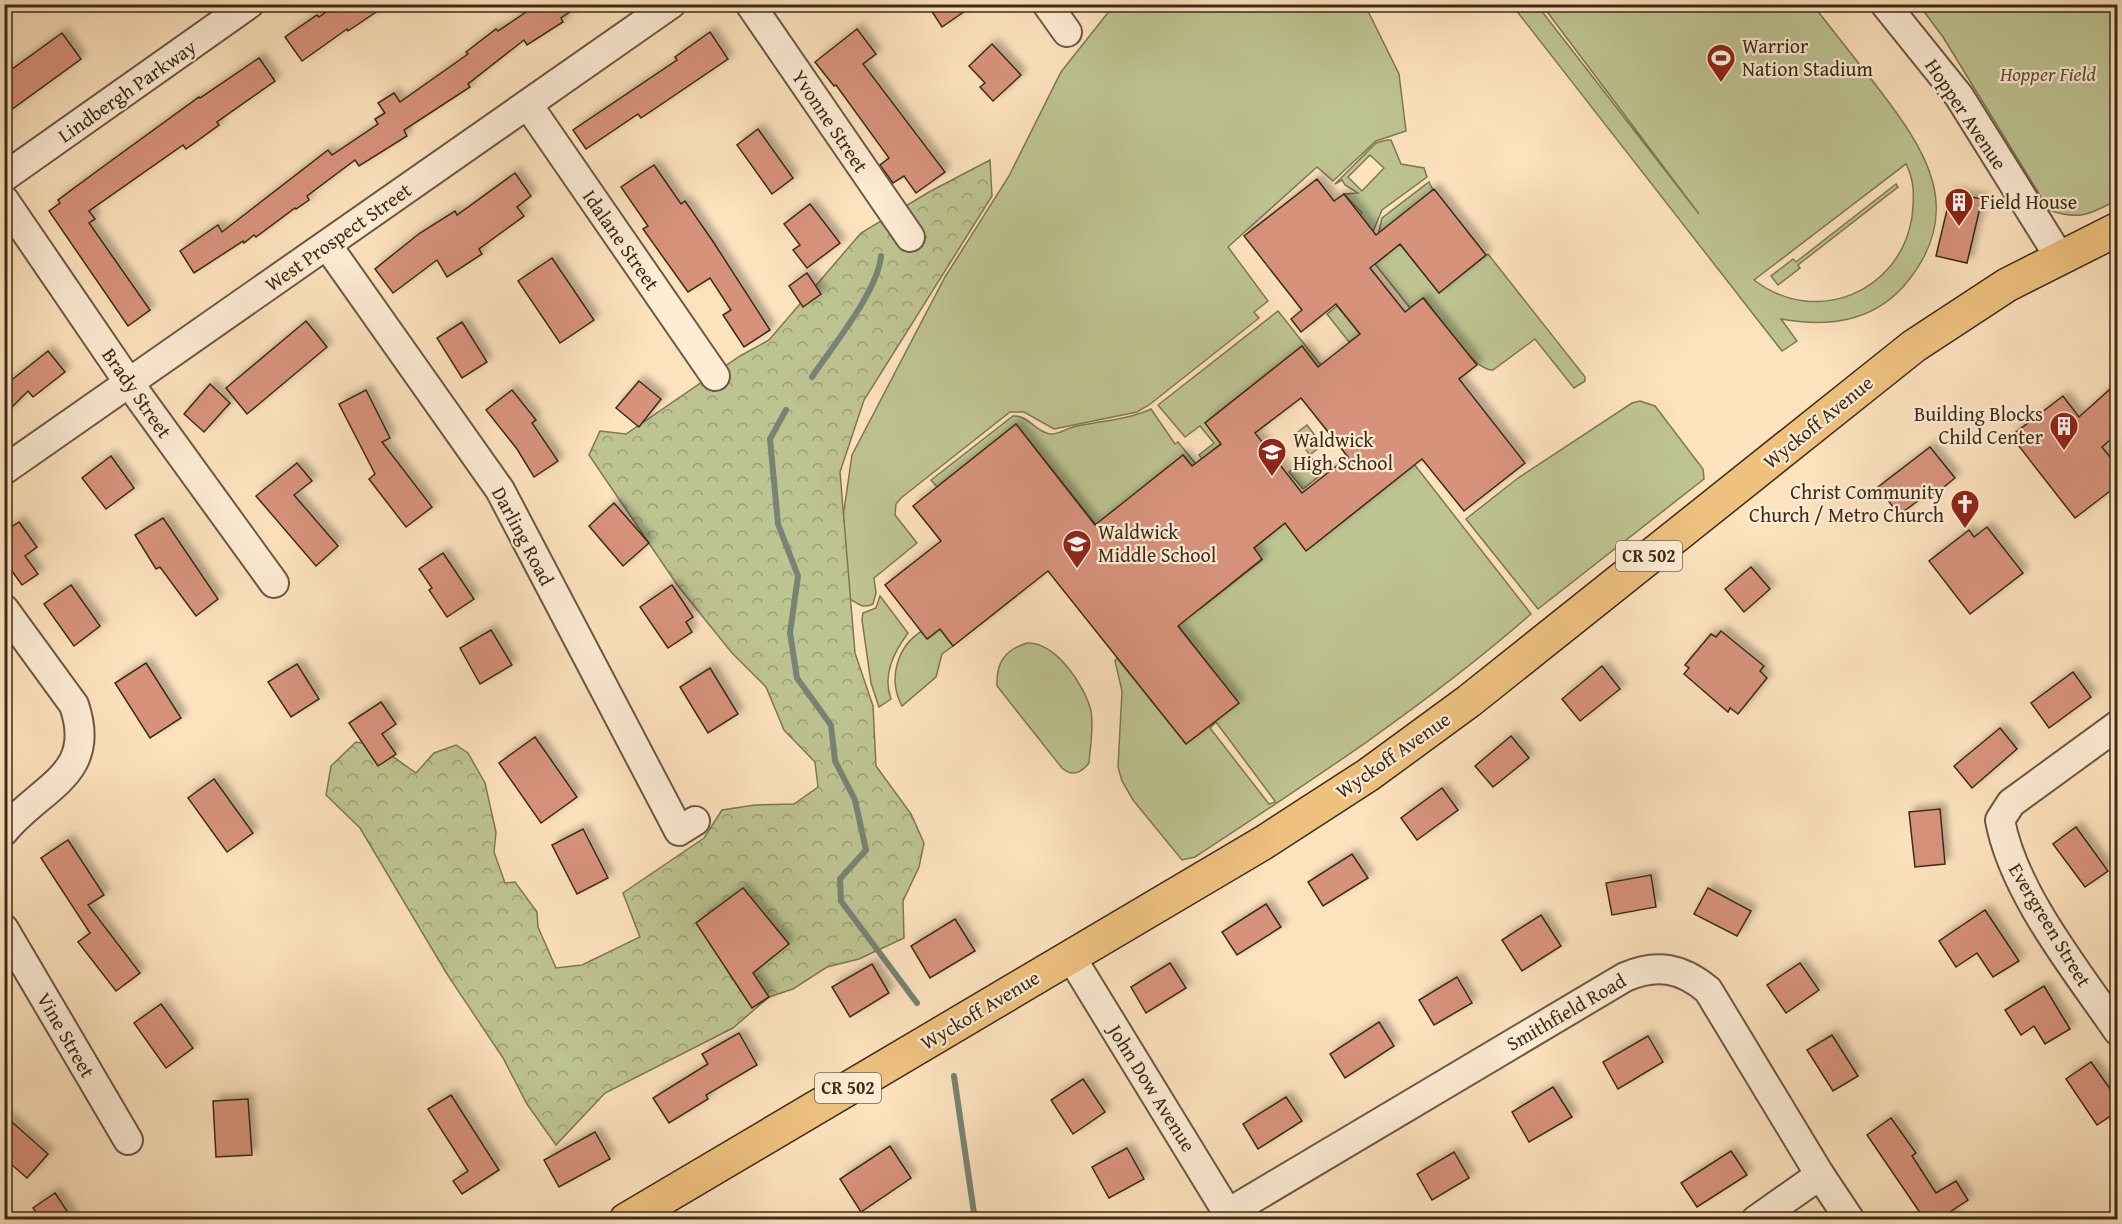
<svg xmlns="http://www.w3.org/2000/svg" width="2122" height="1224" font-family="'Gentium Book Plus',serif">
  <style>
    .green { fill: #bec392; stroke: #7d7754; stroke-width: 1.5; fill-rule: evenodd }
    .forest { fill: url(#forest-crowns); stroke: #7d7754; stroke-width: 1.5 }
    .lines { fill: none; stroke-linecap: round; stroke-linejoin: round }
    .stream { stroke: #778373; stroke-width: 6 }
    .building { fill: #d7927c; stroke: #3c2b17; stroke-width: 1.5; fill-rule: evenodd; filter: url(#shadow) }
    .minor-casing { stroke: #6c5941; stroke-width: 32 }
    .major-casing { stroke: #3c2b17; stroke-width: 36 }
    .minor { stroke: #feecd5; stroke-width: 28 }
    .major { stroke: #eec17f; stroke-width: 33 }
    .labels { text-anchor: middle; stroke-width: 4.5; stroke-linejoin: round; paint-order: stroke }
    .shield { fill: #feecd5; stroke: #766550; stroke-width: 1.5 }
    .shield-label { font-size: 18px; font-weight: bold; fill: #3c2b17 }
    .poi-label { font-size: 20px; fill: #3c2b17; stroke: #feecd5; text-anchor: start }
    .park-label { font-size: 20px; font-style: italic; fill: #5c5136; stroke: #feecd5 }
    .street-label { font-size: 20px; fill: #3c2b17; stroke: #feecd5 }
  </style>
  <defs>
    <pattern id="forest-crowns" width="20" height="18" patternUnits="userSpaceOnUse" patternTransform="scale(1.5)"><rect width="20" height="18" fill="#bec392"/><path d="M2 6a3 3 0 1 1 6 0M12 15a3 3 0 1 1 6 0" fill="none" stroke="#9c9f76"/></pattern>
    <filter id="shadow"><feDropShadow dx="5.5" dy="-5.5" stdDeviation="3" flood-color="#0004"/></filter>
  </defs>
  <rect width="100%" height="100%" fill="#fde2be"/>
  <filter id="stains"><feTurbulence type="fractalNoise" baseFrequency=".00333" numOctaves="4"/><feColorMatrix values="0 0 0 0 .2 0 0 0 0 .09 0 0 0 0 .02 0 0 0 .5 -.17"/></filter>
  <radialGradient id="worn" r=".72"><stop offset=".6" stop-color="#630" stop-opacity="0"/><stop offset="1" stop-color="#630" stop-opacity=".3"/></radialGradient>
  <g class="green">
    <path d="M1114,5H1365L1399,74L1406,131L1376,141L1333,181L1317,167L1228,247L1268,301L1254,312L1259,318L1149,405L1137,412L1054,429L1024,412H1010L901,498L896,504L895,515L917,543L874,578L876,593L873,604C863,609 858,604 850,599L843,517L852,455L945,277L1009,176L1061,72Z"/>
    <path d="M1512,5H1537L1699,214L1542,5H1813C1833,31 1854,57 1875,84C1925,149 1969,211 1903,287C1870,323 1826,327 1781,319L1797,341L1782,351ZM1906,164C1915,181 1914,198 1912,217C1900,293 1815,327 1754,280Z"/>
    <path d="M1919,5H2117V200C2090,214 2080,221 2049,210L1943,37Z"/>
    <path d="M1387,140H1391L1401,164L1424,168L1427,177L1382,210L1372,234L1353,222L1362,213L1344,194L1358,193L1345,185L1342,180L1335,184L1376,143ZM1370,155L1384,168L1362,191L1348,177Z"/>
    <polygon points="1429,182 1433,190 1376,244 1382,218"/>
    <polygon points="1896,184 1898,187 1798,265 1800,268 1778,285 1771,276 1793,259 1796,262"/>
    <path d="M1400,244L1439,293L1488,254L1585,377V381L1574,388L1535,339L1493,370C1473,371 1438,316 1424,298L1410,308L1375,264Z"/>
    <polygon points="1337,306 1360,334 1349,342 1327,314"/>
    <polygon points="1278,311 1321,365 1318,367 1302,346 1205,423 1221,444 1202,459 1199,455 1214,443 1200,426 1185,437 1158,405"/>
    <polygon points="1640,401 1655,406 1703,469 1704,479 1538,609 1466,519 1518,478 1632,403"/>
    <path d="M1151,409L1175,444L1178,442L1196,464L1192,466L1183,455L1113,546L1016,424L937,487L931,480L1013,416C1029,415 1035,432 1050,434C1058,435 1065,429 1073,427C1099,421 1127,420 1151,409Z"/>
    <polygon points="1307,425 1322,445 1310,455 1294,435"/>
    <path d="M1400,446L1531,614C1426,706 1311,781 1195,857L1182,860L1133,800L1122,781L1118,767L1122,691L1115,661L1117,658L1186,744L1238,703L1162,605L1200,609L1262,560L1254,548L1285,523L1307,550L1403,474ZM1216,722L1275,801V802L1269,804L1210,728Z"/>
    <polygon points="1310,456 1323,473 1303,489 1289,472"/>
    <path d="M880,596L908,633C894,652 882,675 891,699L879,707L871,683L862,620L863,613L876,608Z"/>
    <path d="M940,629L953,646L942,654L936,677L902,706C888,680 896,647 922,631L928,639Z"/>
    <path d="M1027,643C1056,642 1085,686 1091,711C1094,728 1090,746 1089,763C1081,773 1072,777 1062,768L997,686C996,662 1005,650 1027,643Z"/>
  </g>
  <polygon class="forest" points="990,160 992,196 864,400 840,472 855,653 873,706 876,766 911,814 924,843 919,867 903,901 904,938 859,959 827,967 793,989 769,997 733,1028 605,1093 556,1145 527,1104 503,1058 447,974 360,828 326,795 331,766 356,742 378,746 416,773 434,753 456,745 468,753 485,783 496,832 494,852 505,883 515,882 537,912 538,927 556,968 582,965 640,937 623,893 704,838 722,810 755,805 794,804 818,787 815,762 784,730 766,687 732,653 678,586 589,455 600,431 626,434 740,356 769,340 861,233 929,192"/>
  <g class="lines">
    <g class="stream">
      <path d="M812,377C832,347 878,291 881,256"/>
      <polyline points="786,410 770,439 778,524 798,576 790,633 797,678 831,725 835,761 855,800 866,850 840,879 841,901 917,1003"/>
      <polyline points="954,1076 975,1220"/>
    </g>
  </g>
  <g class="building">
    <polygon points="337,4 388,4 348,31 347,29 302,61 285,37 317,15 319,17"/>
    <polygon points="538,4 582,4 561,18 563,22 527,45 524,40 468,84 470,87 404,130 407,136 359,166 355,160 307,196 309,200 296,209 295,208 256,237 254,235 244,243 243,241 194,273 180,251 218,225 222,232 328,150 332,155 378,124 375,119 385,113 378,103 394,93 400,102 468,54 466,52 496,29 498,31"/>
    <polygon points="927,4 975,4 942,27"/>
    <polygon points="857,29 876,54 863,64 945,172 916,193 904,176 893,183 880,165 889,158 836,85 834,86 815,62"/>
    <polygon points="710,32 728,59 641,118 638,114 586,149 573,130 677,60 675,57"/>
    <polygon points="62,33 81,59 4,115 4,75"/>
    <polygon points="992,44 1021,75 993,101 980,87 985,83 969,66"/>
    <polygon points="259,58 275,81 217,122 219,125 186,149 183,145 89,211 95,219 89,223 150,310 128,326 49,211 60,203 58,200 108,163 199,97 200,98"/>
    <polygon points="758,129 793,178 772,194 737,145"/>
    <polygon points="654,165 681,204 685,201 714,243 770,330 744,347 723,315 731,310 710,278 688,292 643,229 648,226 621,187"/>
    <polygon points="515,173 531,196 517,207 524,216 479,249 482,254 447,277 437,260 393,293 375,269 420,233 455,211 457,215"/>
    <path d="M1317,179L1334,201L1344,194L1376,235L1434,189L1486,255L1439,293L1400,244L1370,268L1405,312L1423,298L1477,365L1459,379L1525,463L1464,511L1422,459L1306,551L1285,523L1254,548L1262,559L1178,626L1239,703L1186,744L1048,571L953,646L940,629L927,639L885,585L941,541L913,506L1016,424L1095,525L1183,455L1192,466L1221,444L1205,423L1302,346L1318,367L1360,334L1336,304L1301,332L1291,319L1302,310L1244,236ZM1301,398L1348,457L1302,493L1255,433Z"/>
    <polygon points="1951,193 1982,199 1967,263 1936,256"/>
    <polygon points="810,204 840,243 807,268 793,250 800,245 784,224"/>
    <polygon points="552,258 594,320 560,343 518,281"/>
    <polygon points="807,273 821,294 803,307 789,286"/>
    <polygon points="306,321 327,347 247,414 226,388"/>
    <polygon points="462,322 487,362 462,378 437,338"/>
    <polygon points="48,351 65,372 33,397 28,391 4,415 4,386"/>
    <polygon points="639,381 661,399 639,427 616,408"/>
    <polygon points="2118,382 2118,433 2102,447 2118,467 2118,485 2075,518 2011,436 2063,396 2079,417"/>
    <polygon points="210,384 230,403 204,432 184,414"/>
    <polygon points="366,390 390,438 382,442 432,507 406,527 369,479 375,474 339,404"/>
    <polygon points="512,390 536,420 532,423 558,461 534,477 517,449 486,410"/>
    <polygon points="1930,447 1955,478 1934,495 1931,491 1899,515 1878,487"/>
    <polygon points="111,456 134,488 106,509 82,478"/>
    <polygon points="297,463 312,481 294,495 338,546 316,566 256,496"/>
    <polygon points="614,503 649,543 623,566 589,526"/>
    <polygon points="163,518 218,599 196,616 160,567 156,569 135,535"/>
    <polygon points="19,522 37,547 25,556 38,574 22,585 4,560 4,532"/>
    <polygon points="1987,527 2023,573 1970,614 1929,561 1969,530 1974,537"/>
    <polygon points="443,553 474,599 447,617 429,590 432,588 419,569"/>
    <polygon points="1751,567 1770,589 1744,612 1725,589"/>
    <polygon points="71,585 100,626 74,646 44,604"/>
    <polygon points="672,585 693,617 686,622 692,632 668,648 640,607"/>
    <polygon points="491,630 512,665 480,684 460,648"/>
    <polygon points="1721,631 1764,666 1760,671 1767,678 1738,714 1730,708 1728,712 1684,674 1689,668 1685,665 1711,634 1716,637"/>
    <polygon points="146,663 181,718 150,738 115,683"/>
    <polygon points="297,664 319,699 291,717 268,682"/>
    <polygon points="1602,666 1620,689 1580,721 1562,699"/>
    <polygon points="710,668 738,714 708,733 680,687"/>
    <polygon points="2073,672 2091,697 2049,728 2031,703"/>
    <polygon points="381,702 396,724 382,734 396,754 378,766 349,723"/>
    <polygon points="2000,728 2017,749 1972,788 1954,766"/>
    <polygon points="1511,736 1529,758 1493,787 1475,766"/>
    <polygon points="535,737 577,797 541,823 499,763"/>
    <polygon points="214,779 253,833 227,852 188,798"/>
    <polygon points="1442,788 1458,810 1417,840 1401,818"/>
    <polygon points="1940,809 1945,864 1915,867 1909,812"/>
    <polygon points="2076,827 2108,871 2085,887 2053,844"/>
    <polygon points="583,829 608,878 577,894 552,845"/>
    <polygon points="68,840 104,895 88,905 140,973 116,991 78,942 90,933 41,858"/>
    <polygon points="1352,854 1368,878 1323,906 1308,882"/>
    <polygon points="1651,875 1656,907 1612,915 1606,883"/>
    <polygon points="743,888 789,944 753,973 769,997 752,1008 696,923"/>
    <polygon points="1708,888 1751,911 1737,936 1694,914"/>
    <polygon points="1266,904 1281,927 1237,955 1222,932"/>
    <polygon points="1985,910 2019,961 1993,977 1977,953 1956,967 1939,941"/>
    <polygon points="1541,915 1561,946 1522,971 1502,940"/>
    <polygon points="955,919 975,951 930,978 911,946"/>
    <polygon points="1170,963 1186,988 1146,1013 1131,987"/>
    <polygon points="1800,963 1819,990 1786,1013 1767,985"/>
    <polygon points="872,964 889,993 850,1017 832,987"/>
    <polygon points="1457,977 1472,1003 1434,1025 1419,1000"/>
    <polygon points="2044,986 2070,1029 2045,1044 2034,1026 2021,1035 2005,1010"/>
    <polygon points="161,1004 193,1048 166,1068 134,1023"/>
    <polygon points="1379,1022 1394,1046 1345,1078 1330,1054"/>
    <polygon points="739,1033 757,1065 706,1095 708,1099 669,1123 653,1098 708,1064 702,1054"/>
    <polygon points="1832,1035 1858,1076 1833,1091 1807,1050"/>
    <polygon points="1648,1036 1663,1062 1618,1089 1603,1062"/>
    <polygon points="2091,1062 2118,1100 2118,1111 2097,1125 2066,1079"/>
    <polygon points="1083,1079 1105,1112 1073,1134 1051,1100"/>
    <polygon points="1553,1087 1572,1117 1529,1142 1512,1112"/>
    <polygon points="451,1095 499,1170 462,1194 453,1181 468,1171 428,1109"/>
    <polygon points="1286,1097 1302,1121 1258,1149 1243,1124"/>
    <polygon points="248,1099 252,1155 216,1157 213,1101"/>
    <polygon points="4,1115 48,1154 27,1178 4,1158"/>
    <polygon points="1891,1118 1916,1153 1912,1156 1936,1193 1956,1181 1968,1200 1950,1212 1955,1220 1925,1220 1867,1135"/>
    <polygon points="595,1132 610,1159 559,1187 544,1160"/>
    <polygon points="890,1146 911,1178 861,1212 840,1179"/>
    <polygon points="1127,1148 1144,1179 1109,1198 1092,1167"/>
    <polygon points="1731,1151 1747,1175 1697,1207 1681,1183"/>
    <polygon points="1454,1152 1469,1178 1432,1200 1417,1174"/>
    <polygon points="55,1193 73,1220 41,1220 33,1208"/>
  </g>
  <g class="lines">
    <g class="minor-casing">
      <g id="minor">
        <polyline points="750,4 910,237"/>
        <polyline points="1047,4 1067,32"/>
        <polyline points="1885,4 1959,96 2060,258"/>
        <polyline points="528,105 715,376"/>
        <polyline points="4,177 249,4"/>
        <polyline points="4,200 129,383 274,583"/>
        <polyline points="327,245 500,490 679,831 695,821"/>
        <polyline points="4,470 671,4"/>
        <path d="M4,609L74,705C98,775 41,786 4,831"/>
        <path d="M2118,725L2011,803L2000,820C2013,892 2076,970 2118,1031"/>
        <polyline points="4,929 128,1140"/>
        <polyline points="1071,957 1232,1220"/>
        <path d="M1228,1213L1625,977C1657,963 1682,968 1708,990L1820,1175L1850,1220"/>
        <polyline points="1756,1220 1820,1175"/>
      </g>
    </g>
    <g class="major-casing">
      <polyline id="major" points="626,1220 1263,843 1368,775 1469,701 1914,346 2007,285 2118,229"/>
    </g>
    <use href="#minor" class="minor"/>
    <use href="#major" class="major"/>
  </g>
  <defs>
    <g id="stadium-pin" transform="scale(1.5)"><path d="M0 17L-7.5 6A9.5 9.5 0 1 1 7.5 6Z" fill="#8f2418" stroke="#feecd5"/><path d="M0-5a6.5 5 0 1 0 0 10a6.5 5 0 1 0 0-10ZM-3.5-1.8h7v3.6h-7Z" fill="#fff"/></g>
    <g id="building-pin" transform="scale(1.5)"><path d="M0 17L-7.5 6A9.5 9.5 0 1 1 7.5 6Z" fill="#8f2418" stroke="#feecd5"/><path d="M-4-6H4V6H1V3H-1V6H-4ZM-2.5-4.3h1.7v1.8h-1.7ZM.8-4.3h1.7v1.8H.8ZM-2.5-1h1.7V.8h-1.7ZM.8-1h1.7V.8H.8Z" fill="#fff"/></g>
    <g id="school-pin" transform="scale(1.5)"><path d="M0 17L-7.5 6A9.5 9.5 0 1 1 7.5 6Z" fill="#8f2418" stroke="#feecd5"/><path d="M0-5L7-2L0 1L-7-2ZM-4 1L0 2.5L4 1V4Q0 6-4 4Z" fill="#fff"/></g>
    <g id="church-pin" transform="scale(1.5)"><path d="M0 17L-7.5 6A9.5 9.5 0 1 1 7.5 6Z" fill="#8f2418" stroke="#feecd5"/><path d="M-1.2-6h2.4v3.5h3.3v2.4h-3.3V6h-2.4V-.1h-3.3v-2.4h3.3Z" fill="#fff"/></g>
  </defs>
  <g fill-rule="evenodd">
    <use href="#stadium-pin" x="1721" y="58"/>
    <use href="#building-pin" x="1959" y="202"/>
    <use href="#building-pin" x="2064" y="426"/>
    <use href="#school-pin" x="1272" y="452"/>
    <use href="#church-pin" x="1965" y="504"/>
    <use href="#school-pin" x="1077" y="544"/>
  </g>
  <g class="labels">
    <g class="shield">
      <rect x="1616" y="541" width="66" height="30" rx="4.5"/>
      <rect x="815" y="1073" width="66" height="30" rx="4.5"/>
    </g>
    <g class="shield-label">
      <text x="1649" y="562">CR 502</text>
      <text x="848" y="1094">CR 502</text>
    </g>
    <g class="poi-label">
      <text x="1742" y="53">Warrior<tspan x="1742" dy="23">Nation Stadium</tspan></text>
      <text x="1980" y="209">Field House</text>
      <text x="2043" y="421" text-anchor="end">Building Blocks<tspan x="2043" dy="23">Child Center</tspan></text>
      <text x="1293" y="447">Waldwick<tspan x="1293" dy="23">High School</tspan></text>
      <text x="1944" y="499" text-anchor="end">Christ Community<tspan x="1944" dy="23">Church / Metro Church</tspan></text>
      <text x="1098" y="539">Waldwick<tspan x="1098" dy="23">Middle School</tspan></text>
    </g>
    <g class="park-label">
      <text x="2048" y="81">Hopper Field</text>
    </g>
    <g class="street-label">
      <text transform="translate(127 91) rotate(-35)" y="7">Lindbergh Parkway</text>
      <text transform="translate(1966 114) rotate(56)" y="7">Hopper Avenue</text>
      <text transform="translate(830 121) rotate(56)" y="7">Yvonne Street</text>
      <text transform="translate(338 237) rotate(-35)" y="7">West Prospect Street</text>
      <text transform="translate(621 240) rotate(55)" y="7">Idalane Street</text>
      <text transform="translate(137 393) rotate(55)" y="7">Brady Street</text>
      <text transform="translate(1818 422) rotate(-39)" y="7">Wyckoff Avenue</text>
      <text transform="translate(523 536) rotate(62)" y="7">Darling Road</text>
      <text transform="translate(1393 755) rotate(-35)" y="7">Wyckoff Avenue</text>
      <text transform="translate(2050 925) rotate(59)" y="7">Evergreen Street</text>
      <text transform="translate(980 1010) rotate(-31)" y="7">Wyckoff Avenue</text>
      <text transform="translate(1566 1012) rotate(-30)" y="7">Smithfield Road</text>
      <text transform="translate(66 1035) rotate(60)" y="7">Vine Street</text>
      <text transform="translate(1152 1088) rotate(58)" y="7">John Dow Avenue</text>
    </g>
  </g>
  <rect width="2122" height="1224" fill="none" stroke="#fde2be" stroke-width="24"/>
  <rect x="6" y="6" width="2110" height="1212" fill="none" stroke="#3c2b17" stroke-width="3"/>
  <rect x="12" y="12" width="2098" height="1200" fill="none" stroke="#3c2b17" stroke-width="1.5"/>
  <rect width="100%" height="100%" filter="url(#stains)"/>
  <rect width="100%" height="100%" fill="url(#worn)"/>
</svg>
